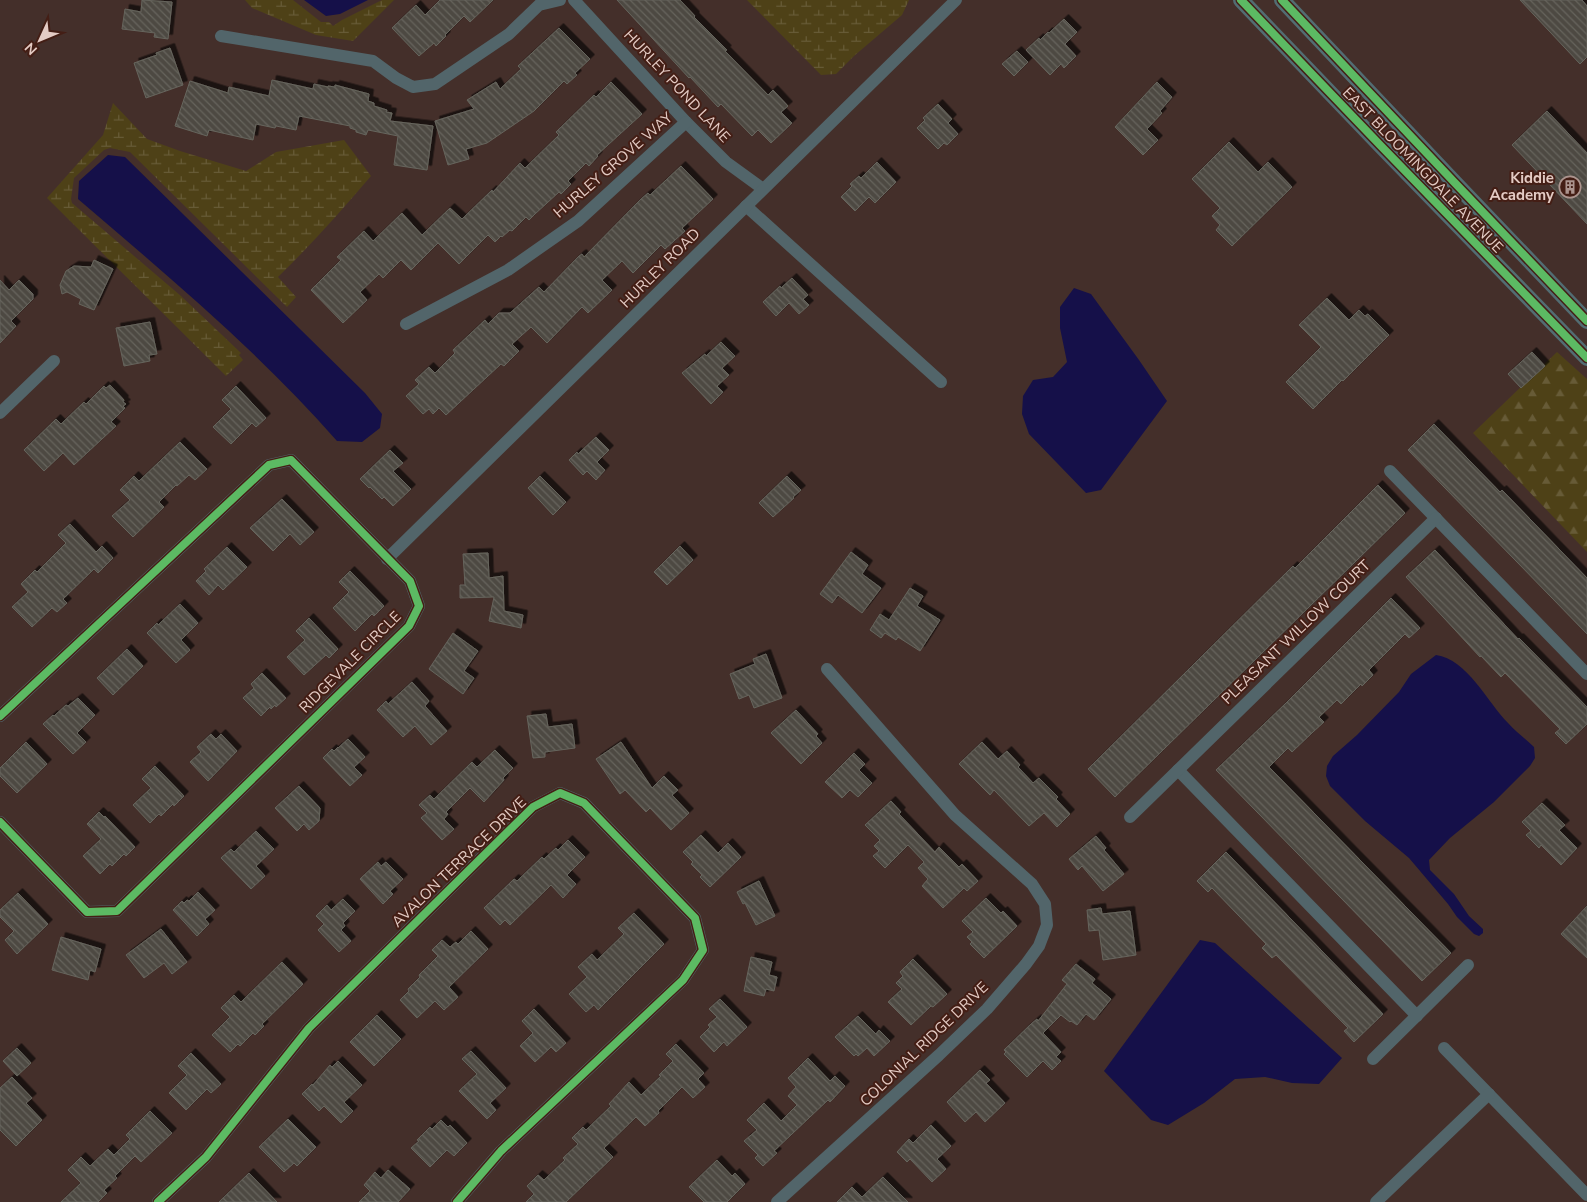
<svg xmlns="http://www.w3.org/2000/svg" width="1587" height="1202" font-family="'Nunito Sans',sans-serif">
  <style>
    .forest { fill: url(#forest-firs) }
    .wetland { fill: url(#wetland-marsh) }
    .water { fill: #151049 }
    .building { fill: url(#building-back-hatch); stroke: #66655d; filter: url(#shadow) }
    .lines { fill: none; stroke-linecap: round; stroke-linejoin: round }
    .street { stroke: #52656a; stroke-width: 12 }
    .secondary { stroke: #526d73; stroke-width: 16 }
    .cycleway-casing { stroke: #441e15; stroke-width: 11 }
    .cycleway { stroke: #5cba63; stroke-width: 8 }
    .labels { text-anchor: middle; stroke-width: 4; stroke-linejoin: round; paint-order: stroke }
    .street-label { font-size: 15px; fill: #e4cbc4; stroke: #441e15 }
    .poi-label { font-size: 15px; font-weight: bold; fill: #e4cbc4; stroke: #441e15; text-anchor: end }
  </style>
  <defs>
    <pattern id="forest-firs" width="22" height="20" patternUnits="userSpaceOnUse" patternTransform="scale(1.25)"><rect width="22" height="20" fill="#4e4117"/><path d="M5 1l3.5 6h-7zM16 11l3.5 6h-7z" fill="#675b37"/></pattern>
    <pattern id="wetland-marsh" width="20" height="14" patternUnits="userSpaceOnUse" patternTransform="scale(1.25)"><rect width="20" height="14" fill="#4e4117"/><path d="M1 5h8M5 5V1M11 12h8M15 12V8" fill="none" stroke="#675b37"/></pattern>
    <pattern id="building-back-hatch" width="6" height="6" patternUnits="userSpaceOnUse" patternTransform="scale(1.25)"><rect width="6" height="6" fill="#4d4a43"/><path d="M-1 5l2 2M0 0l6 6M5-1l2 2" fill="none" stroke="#66635c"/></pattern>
    <filter id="shadow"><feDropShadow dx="4.5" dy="-4.5" stdDeviation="0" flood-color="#0009"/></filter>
  </defs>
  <rect width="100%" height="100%" fill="#442f2a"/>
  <polygon class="forest" points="1557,352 1587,379 1587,552 1473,433"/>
  <g class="wetland">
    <polygon points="245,0 293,0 321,22 329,22 333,26 342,20 382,0 394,0 353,41 316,35 252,8"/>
    <polygon points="747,0 909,0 902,15 854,56 836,74 821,75"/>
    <path d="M113,103L147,139L180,151L246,171L276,152L344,140L371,176C341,211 311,245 278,277L296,297L287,307L130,152L110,148L104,150L74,178L71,199L72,203L181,296L241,353L239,355L243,360L226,376L47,198L103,135Z"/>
  </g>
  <g class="water">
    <polygon points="304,0 368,0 340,14 326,16"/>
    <path d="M108,155L125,157L365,393L382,414L380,428L362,442L337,441C259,352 168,276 78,199L79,181Z"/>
    <polygon points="1074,288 1091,294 1139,360 1167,401 1101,490 1086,493 1029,434 1022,414 1023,396 1033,380 1053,377 1067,362 1060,328 1060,307"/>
    <path d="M1436,655C1467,659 1488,703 1508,723C1516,732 1526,739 1534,747L1535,758L1530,766L1494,802L1450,838L1429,860L1430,870L1454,894L1469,916L1483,929V933L1479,936L1474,934L1457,917L1448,904L1409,858L1365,821L1330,786L1326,776L1327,766L1333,756L1357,735L1399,692L1411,674Z"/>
    <polygon points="1200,940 1215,943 1342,1058 1319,1084 1292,1083 1265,1077 1235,1079 1204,1103 1168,1125 1151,1120 1104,1071"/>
  </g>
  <g class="building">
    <polygon points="142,0 172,2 168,39 154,37 155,33 122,29 125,9 141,12"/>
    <polygon points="440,0 493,0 470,22 464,16 445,35 446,36 436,46 434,43 419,56 392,28 416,5 425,15"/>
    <polygon points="617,0 680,0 695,16 694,17 727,50 725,51 768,95 773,90 788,106 781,112 792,123 771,143 758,130 752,136 721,104 718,107 690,77 689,78"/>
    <polygon points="1520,0 1582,0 1587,6 1587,57 1580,64"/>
    <polygon points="1064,19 1077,32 1065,44 1076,56 1064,68 1061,64 1050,75 1026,50 1039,38 1040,40 1048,32 1049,33"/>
    <polygon points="559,28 590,59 575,73 577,75 567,84 564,81 534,111 487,143 466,149 469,159 448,165 435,121 474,109 467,100 496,82 500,89 521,69 518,66"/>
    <polygon points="170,48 183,85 146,98 134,63 157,55 156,53"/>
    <polygon points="1017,51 1028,62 1014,76 1002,64"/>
    <polygon points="272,80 313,89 314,84 328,87 328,86 335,87 335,85 369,94 368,101 374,103 374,106 387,110 386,112 392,113 390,121 433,126 427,170 394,165 398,136 368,130 366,135 356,132 356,130 350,128 350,126 299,116 296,130 276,126 275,128 256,124 253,140 209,130 207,136 175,126 190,81 228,93 229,87 269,96"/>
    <polygon points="611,82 642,114 597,155 598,156 589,166 586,163 568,181 571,184 561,194 559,192 535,214 529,220 526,217 512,231 510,230 502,237 501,236 495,242 488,235 459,264 438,243 411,270 401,260 383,278 379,274 360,292 367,300 343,323 311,290 341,260 337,257 364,231 373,241 402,213 422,235 450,208 462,219 492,190 493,192 520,163 525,168 559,135 556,132 594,95 596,97"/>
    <polygon points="1157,82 1172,97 1160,111 1162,113 1147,129 1158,140 1143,155 1115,127"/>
    <polygon points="938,104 952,119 948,123 958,134 947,145 944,143 938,149 917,128 925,120 923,118"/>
    <polygon points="1547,111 1587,153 1587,224 1512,145"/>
    <polygon points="1229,142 1258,172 1268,162 1292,187 1232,246 1216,230 1220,225 1212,216 1220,208 1192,179"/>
    <polygon points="877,162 896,182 875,203 869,197 855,211 841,197 852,186 850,184 859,176 861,178"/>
    <polygon points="681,166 713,199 682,228 685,231 665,249 661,245 633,273 622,261 602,280 612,290 588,313 582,307 547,343 531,327 512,344 519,351 504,366 501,364 446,415 439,408 433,414 429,409 423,414 406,396 419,384 415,380 429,367 435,373 455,353 453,350 485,320 488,324 499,313 510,313 539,287 544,292 579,256 582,254 584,257 641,199 648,193 650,195"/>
    <polygon points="94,260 113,269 94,310 79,304 81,299 67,292 62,294 60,285 66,271 74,266 91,267"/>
    <polygon points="792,278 808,295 803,299 809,305 799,314 789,303 776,316 763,302 780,286 781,288"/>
    <polygon points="0,280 9,290 19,280 33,294 33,299 11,321 16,326 0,343"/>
    <polygon points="1327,298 1349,320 1359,310 1365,316 1368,314 1389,335 1343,381 1342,380 1313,409 1286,382 1321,347 1299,325"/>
    <polygon points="150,322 157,354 149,355 150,361 124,366 116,328"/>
    <polygon points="721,342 735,356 722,368 729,375 717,386 723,392 711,404 682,373 705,354 706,356"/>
    <polygon points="1532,352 1545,366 1521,388 1508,374"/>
    <polygon points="110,385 124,400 123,402 126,404 123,406 125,408 111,422 116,426 74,465 63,453 44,471 24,450 56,419 61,424 84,402 86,404 104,386 106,388"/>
    <polygon points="236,386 266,418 256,427 252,423 231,444 213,427 231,409 222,400"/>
    <polygon points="1434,424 1500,492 1502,490 1587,578 1587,634 1408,450"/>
    <polygon points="596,437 609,450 597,462 605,470 596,480 587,471 583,475 569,460 577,452 578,454"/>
    <polygon points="180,442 207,469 195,480 189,475 177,486 176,485 159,502 164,507 133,537 112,516 130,500 120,490 134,476 139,481"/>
    <polygon points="390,450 403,463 393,471 411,489 393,506 384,497 382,499 370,487 369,488 360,479"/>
    <polygon points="540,476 566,502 553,515 528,488"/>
    <polygon points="787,476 801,490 793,497 794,498 773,517 759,503"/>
    <polygon points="1378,485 1405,513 1115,797 1088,769 1293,566 1295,568"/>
    <polygon points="282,499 314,532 300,545 290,534 273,551 250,528"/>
    <polygon points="70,524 96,552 102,546 113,558 98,573 94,569 63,599 67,603 57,612 52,608 32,627 12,607 28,592 21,584 35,570 37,572 66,543 58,535"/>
    <polygon points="680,546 693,560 667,585 654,572"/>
    <polygon points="227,547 247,567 223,590 218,585 209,595 196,581 206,571 204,569"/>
    <polygon points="1435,550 1518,639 1519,638 1587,707 1587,724 1566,744 1555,733 1560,729 1505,673 1501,677 1481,656 1480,657 1406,577"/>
    <polygon points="851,552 868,565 862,574 881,588 862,613 838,595 832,603 820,594"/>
    <polygon points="488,553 489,578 503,576 504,611 523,615 521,628 489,621 494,597 460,598 460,585 465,585 463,554"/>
    <polygon points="350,571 384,606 374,616 372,614 355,631 333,608 349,592 339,582"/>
    <polygon points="910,588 923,596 917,606 940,620 920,651 898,637 896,640 885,633 881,638 870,630 880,614 889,620"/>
    <polygon points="1391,598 1420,628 1409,638 1405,634 1369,670 1373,675 1362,686 1361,684 1341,704 1337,700 1319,717 1324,722 1313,732 1292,752 1288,748 1269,767 1451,953 1422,981 1216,770 1285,704"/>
    <polygon points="180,604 198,623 181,640 190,650 176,663 147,633 157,623 158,625"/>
    <polygon points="309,618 338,649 329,658 326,655 304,675 287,657 305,640 296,631"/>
    <polygon points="453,633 478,651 464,671 474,678 463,694 429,669"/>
    <polygon points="127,649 143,666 113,695 97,678"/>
    <polygon points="766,654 782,698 754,708 749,695 739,699 730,674 755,664 753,659"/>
    <polygon points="262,673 286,698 276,707 275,705 271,709 270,707 261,716 243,698 254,688 251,684"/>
    <polygon points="412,682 429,701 425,706 447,731 431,745 415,726 403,737 377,710 386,701 388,704"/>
    <polygon points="78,698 95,715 77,733 86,742 73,754 43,724 53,715 54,716 66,705 68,706"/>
    <polygon points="796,710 818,734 816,736 822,743 801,764 771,733"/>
    <polygon points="546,714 548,727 572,724 575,748 545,752 545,757 533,758 527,716"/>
    <polygon points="211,734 216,739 221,734 237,751 208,781 190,762 201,752 197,747"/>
    <polygon points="348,739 365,757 354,767 362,775 350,786 323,758 332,749 334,751 338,747 338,748"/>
    <polygon points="26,742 47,764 17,793 0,776 0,768"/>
    <polygon points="621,742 652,788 664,776 678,790 672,795 689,813 671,830 650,808 646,812 625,790 620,794 596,759"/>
    <polygon points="982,742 998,759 1007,751 1020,765 1018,767 1033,783 1039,778 1058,797 1056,799 1070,814 1057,827 1044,813 1029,826 994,790 990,795 959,764"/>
    <polygon points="495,750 513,768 503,778 504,780 484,802 470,788 446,812 448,814 444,819 454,829 442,840 421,818 427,813 419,805 430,795 434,799 472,762 477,767"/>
    <polygon points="854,753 865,764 859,770 872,783 858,797 850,790 842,798 825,782"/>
    <polygon points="155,766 184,796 174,806 173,804 161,816 159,814 150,823 133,805 151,788 142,779"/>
    <polygon points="299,786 320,808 319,821 309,830 304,824 297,831 275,808"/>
    <polygon points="891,801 901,812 899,814 935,852 939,847 959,867 962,864 978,881 967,891 964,888 943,908 922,886 928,879 918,868 924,862 908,845 885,868 873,856 879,851 874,846 880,840 865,825"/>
    <polygon points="1542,803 1565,825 1559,830 1577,848 1561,865 1541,845 1539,848 1526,835 1531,831 1522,822"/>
    <polygon points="99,812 104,817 105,816 135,847 126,856 124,854 112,866 110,864 100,874 83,856 101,839 87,824"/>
    <polygon points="256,831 274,849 256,866 265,876 251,889 221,858 231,849 234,852"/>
    <polygon points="701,835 718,853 728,843 741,857 710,887 700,877 702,875 691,864 693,862 683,852"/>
    <polygon points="1096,836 1106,848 1104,850 1124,874 1103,891 1082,866 1078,870 1069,859"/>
    <polygon points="568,840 585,857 567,875 576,884 563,898 551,885 510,925 505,920 500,925 484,908 514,879 517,881 542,857 544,859 556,848 558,850"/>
    <polygon points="1226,852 1383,1014 1354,1042 1344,1031 1348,1028 1276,955 1272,958 1262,948 1266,944 1212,888 1208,892 1197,881"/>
    <polygon points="378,862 381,866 386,862 403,879 390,891 393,894 383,904 360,879"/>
    <polygon points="759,881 775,916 756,925 745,903 743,904 737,892"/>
    <polygon points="198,892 215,910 205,919 209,924 197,936 173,910 182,901 184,903 187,900 189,901"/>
    <polygon points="18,893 48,924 17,954 5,940 14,931 0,917 0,910"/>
    <polygon points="986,898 1001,913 1003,911 1017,926 984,958 970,944 972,942 967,937 973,932 962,921"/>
    <polygon points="343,899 355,911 343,923 345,926 341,930 351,941 339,952 318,930 324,924 316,916 327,905 331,910"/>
    <polygon points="1587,906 1587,958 1561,934"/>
    <polygon points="1101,908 1102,914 1130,911 1136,955 1103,960 1099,930 1089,931 1087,910"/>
    <polygon points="634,913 664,944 598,1010 594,1005 586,1012 569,994 587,977 578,967 592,954 597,960 624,934 618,928"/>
    <polygon points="161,929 187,962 172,974 164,963 144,978 126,955"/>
    <polygon points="471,931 488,949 449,987 458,997 444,1010 435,1001 417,1018 400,1000 409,991 408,989 420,977 419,975 438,956 432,950 442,940 450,947 456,942 458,944"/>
    <polygon points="61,937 101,949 95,972 90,970 88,980 52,970"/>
    <polygon points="751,957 772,962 769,975 777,977 774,991 766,989 764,996 744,991"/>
    <polygon points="913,959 947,994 933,1007 931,1006 911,1025 888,1002 902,989 896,983 903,976 900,972"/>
    <polygon points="282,962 303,984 262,1024 264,1026 255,1035 253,1033 240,1046 238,1044 230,1052 212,1035 230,1017 221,1008 234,995 241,1002"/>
    <polygon points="1076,964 1095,979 1092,983 1111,999 1094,1020 1086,1014 1077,1025 1071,1021 1070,1022 1061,1015 1043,1033 1061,1052 1056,1057 1061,1061 1052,1070 1043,1061 1027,1077 1004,1054 1006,1052 1004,1050 1031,1024 1037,1019 1038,1021 1067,984 1062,980"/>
    <polygon points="720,999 747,1027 727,1046 724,1042 714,1052 700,1037 710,1027 708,1025 717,1017 709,1009"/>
    <polygon points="534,1009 566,1043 556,1052 551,1047 535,1062 520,1046 533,1033 522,1021"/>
    <polygon points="377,1015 401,1039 374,1066 350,1042"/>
    <polygon points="858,1016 876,1034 879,1030 890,1041 874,1056 867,1048 858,1056 856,1054 854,1056 835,1037"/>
    <polygon points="676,1044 704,1073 698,1079 705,1087 693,1098 682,1087 658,1111 659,1113 645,1126 636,1117 604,1148 613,1157 566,1202 526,1202 534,1194 527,1186 538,1175 544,1180 565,1160 563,1158 578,1144 572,1138 583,1127 586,1130 611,1106 609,1104 629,1082 641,1095 661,1076 659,1075 673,1061 666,1054"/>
    <polygon points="17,1048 31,1063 17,1076 3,1061"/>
    <polygon points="471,1051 506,1088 490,1103 496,1110 487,1119 459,1091 477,1074 462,1059"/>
    <polygon points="191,1053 221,1084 211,1093 207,1089 186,1110 169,1093 187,1075 178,1066"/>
    <polygon points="808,1058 830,1081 835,1076 845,1086 830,1102 828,1100 774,1151 777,1153 763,1166 755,1158 758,1155 744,1141 757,1130 747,1120 764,1103 781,1121 797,1105 788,1096 796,1087 788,1078"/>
    <polygon points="338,1061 362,1085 344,1102 353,1111 341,1123 324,1106 319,1111 302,1094 312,1084 313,1085 330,1065 332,1067"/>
    <polygon points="980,1070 990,1080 986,1083 1005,1103 985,1122 976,1112 965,1122 947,1102"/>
    <polygon points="12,1077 32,1098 26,1103 42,1120 16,1146 0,1130 0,1088"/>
    <polygon points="150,1111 172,1133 141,1162 135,1156 115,1176 117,1178 104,1190 107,1193 98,1202 61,1202 81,1183 68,1170 81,1157 90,1166 108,1149 114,1155 130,1139 126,1135"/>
    <polygon points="288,1119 316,1147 297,1166 294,1163 284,1172 259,1147"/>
    <polygon points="441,1120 448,1127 450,1125 467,1143 454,1156 447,1150 430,1167 411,1148 419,1141 417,1140 430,1127 432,1129"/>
    <polygon points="931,1125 951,1146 937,1159 946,1169 932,1182 910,1159 907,1162 897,1152 909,1139 913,1143"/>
    <polygon points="717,1160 732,1176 735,1173 745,1184 727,1202 704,1202 689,1187"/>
    <polygon points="388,1170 410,1189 398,1202 359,1202 370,1191 364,1185 375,1172 381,1178"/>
    <polygon points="249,1173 277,1202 219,1202"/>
    <polygon points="883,1177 908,1202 837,1202 852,1187 862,1197"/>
  </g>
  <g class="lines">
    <g class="street">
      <polyline points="574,0 686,122 726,162 763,189"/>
      <polyline points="221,36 373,61 396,78 413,87 435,84 509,34 539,5 560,0"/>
      <polyline points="746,206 941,382"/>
      <polyline points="406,324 508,270 578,221 686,122"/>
      <polyline points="0,413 54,361"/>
      <polyline points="1390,471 1587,674"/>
      <polyline points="387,559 956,0"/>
      <polyline points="0,716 269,465 291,460 410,581 419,606 409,626 117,911 87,912 0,822"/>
      <polyline points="1178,770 1417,1016"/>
      <polyline points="1130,817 1436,518"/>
      <polyline points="1444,1048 1587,1195"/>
      <polyline points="1373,1059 1468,965"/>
      <polyline points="158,1202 206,1157 309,1028 533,807 560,793 584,803 695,918 703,950 683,980 501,1151 457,1202"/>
      <polyline points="777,1202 939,1055 987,1009 1026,964 1039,946 1047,925 1045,904 1032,884 955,815 827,669"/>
      <polyline points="1376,1202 1489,1094"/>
    </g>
    <g class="secondary">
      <polyline points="1241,0 1381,146 1587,358"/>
      <polyline points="1282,0 1455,183 1587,321"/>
    </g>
    <g class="cycleway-casing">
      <g id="cycleway">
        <polyline points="1241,0 1381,146 1587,358"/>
        <polyline points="1282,0 1455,183 1587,321"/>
        <polyline points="0,716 269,465 291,460 410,581 419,606 409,626 117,911 87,912 0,822"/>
        <polyline points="158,1202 206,1157 309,1028 533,807 560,793 584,803 695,918 703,950 683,980 501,1151 457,1202"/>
      </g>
    </g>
    <use href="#cycleway" class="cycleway"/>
  </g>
  <defs>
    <g id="building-ring" transform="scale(1.125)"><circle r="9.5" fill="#441e15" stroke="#ac948e" stroke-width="1.5"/><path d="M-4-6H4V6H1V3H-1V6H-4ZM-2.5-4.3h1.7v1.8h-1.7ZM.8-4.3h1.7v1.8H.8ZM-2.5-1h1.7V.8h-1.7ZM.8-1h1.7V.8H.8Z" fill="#ac948e"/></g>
  </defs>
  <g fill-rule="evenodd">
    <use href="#building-ring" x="1570" y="187"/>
  </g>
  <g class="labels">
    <g class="street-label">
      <text transform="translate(677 86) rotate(47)" y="5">HURLEY POND LANE</text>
      <text transform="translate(613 165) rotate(-41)" y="5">HURLEY GROVE WAY</text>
      <text transform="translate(1423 170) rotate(46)" y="5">EAST BLOOMINGDALE AVENUE</text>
      <text transform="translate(660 268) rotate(-45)" y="5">HURLEY ROAD</text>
      <text transform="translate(1296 632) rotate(-44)" y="5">PLEASANT WILLOW COURT</text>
      <text transform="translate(350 662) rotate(-45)" y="5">RIDGEVALE CIRCLE</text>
      <text transform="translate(459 862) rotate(-44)" y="5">AVALON TERRACE DRIVE</text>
      <text transform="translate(924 1044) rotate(-44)" y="5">COLONIAL RIDGE DRIVE</text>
    </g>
    <g class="poi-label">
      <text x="1554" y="183">Kiddie<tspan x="1554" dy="17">Academy</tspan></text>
    </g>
  </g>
  <g transform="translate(40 40) rotate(226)" stroke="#441e15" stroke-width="4" paint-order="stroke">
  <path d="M0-4L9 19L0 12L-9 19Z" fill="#e4cbc4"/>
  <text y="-8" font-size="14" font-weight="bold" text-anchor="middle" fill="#e4cbc4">N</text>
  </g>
</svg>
